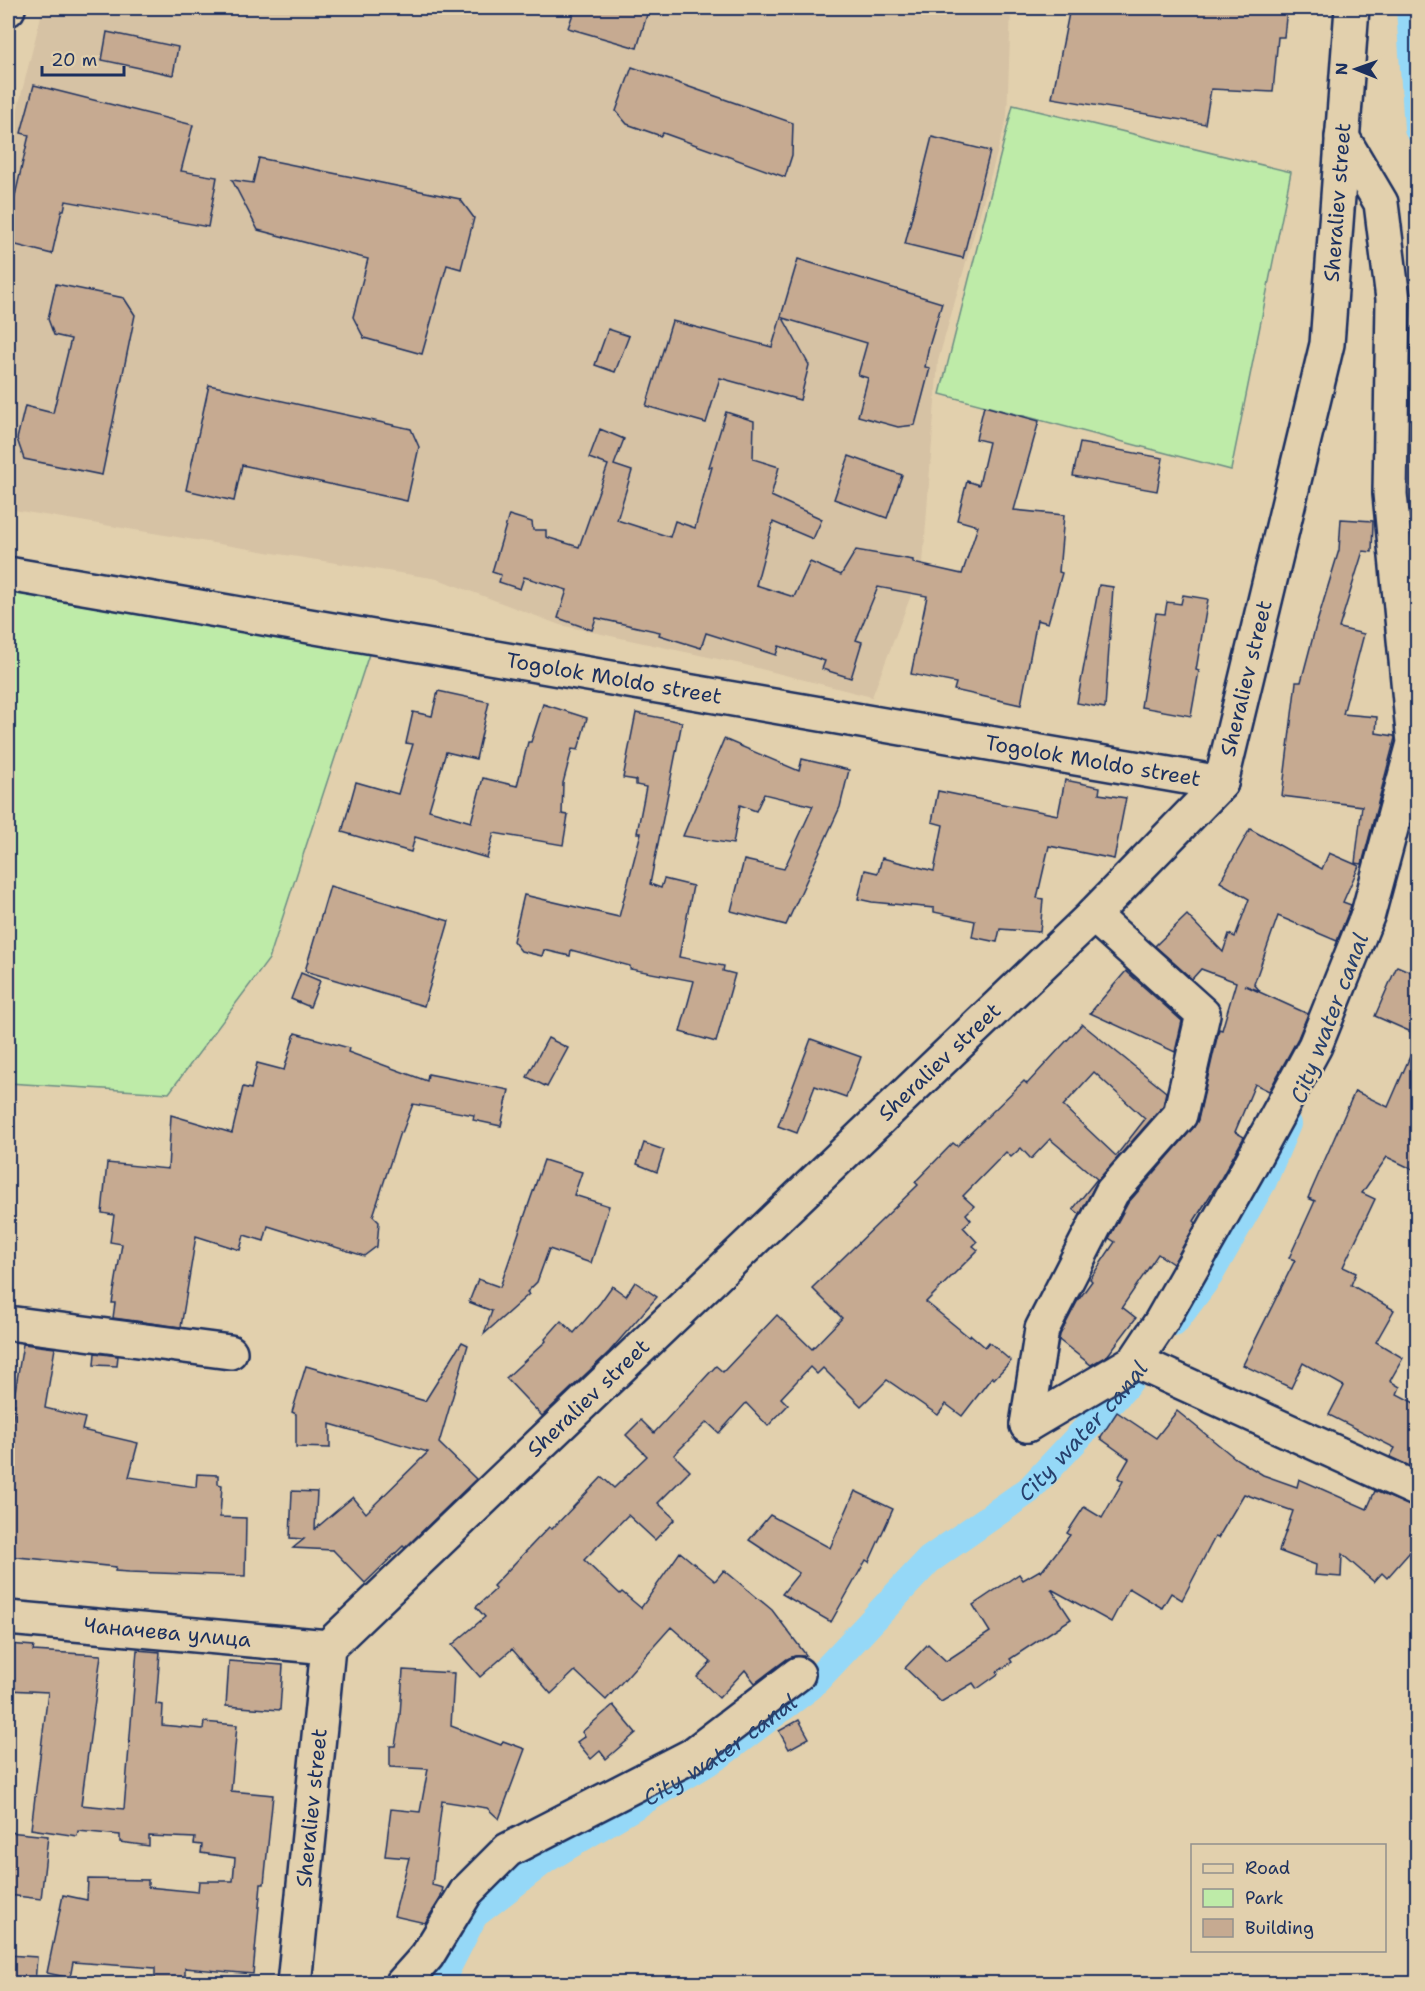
<svg xmlns="http://www.w3.org/2000/svg" width="1425" height="1991" font-family="'Shantell Sans',sans-serif">
  <style>
    .built { fill: #d6c2a4 }
    .green { fill: #beeba8; stroke: #6c8d83; stroke-width: 1.5 }
    .lines { fill: none; stroke-linecap: round; stroke-linejoin: round }
    .canal { stroke: #95d8f7; stroke-width: 28 }
    .building { fill: #c6aa91; stroke: #1b2f5e; stroke-width: 1.5; fill-rule: evenodd }
    .minor-casing { stroke: #1b2f5e; stroke-width: 38 }
    .minor { stroke: #e2d0ad; stroke-width: 33 }
    .labels { text-anchor: middle; stroke-width: 5; stroke-linejoin: round; paint-order: stroke }
    .street-label { font-size: 21px; fill: #1b2f5e; stroke: #e2d0ad }
    .water-label { font-size: 22px; font-style: italic; fill: #27406d; stroke: #e2d0ad }
  </style>
  <rect width="100%" height="100%" fill="#e2d0ad"/>
  <filter id="ink" filterUnits="userSpaceOnUse"><feTurbulence type="fractalNoise" baseFrequency=".0167" numOctaves="2"/><feDisplacementMap in="SourceGraphic" scale="12" xChannelSelector="R" yChannelSelector="G"/><feConvolveMatrix kernelMatrix="1 2 1 2 8 2 1 2 1" color-interpolation-filters="sRGB"/></filter>
  <g filter="url(#ink)">
    <polygon class="built" points="43,8 1011,8 1007,118 938,361 923,564 872,697 741,664 560,625 438,579 279,554 8,509 8,147"/>
    <g class="green">
      <polygon points="1013,105 1291,172 1231,470 940,394"/>
      <polygon points="8,592 369,654 269,959 169,1093 8,1083"/>
    </g>
    <g class="lines">
      <g class="canal">
        <polyline points="1410,8 1418,129"/>
        <polyline points="1174,1323 1209,1276 1263,1181 1287,1124"/>
        <path id="s1" d="M439,1984L474,1915L546,1859L718,1756L811,1686L929,1560L1029,1490L1124,1388L1149,1355"/>
      </g>
    </g>
    <g class="building">
      <polygon points="575,8 649,8 637,48 568,28"/>
      <polygon points="1070,8 1287,8 1284,37 1278,37 1273,92 1211,89 1205,124 1052,98"/>
      <polygon points="107,32 178,47 173,75 102,60"/>
      <polygon points="632,67 793,123 792,155 785,177 663,133 661,136 627,124 616,111"/>
      <polygon points="34,85 193,125 181,171 217,177 208,227 66,201 64,210 62,210 52,254 8,243 8,226 29,135 21,133"/>
      <polygon points="932,137 990,151 963,258 905,244"/>
      <polygon points="259,158 460,199 474,218 461,269 447,265 422,354 364,338 353,317 368,259 258,230 232,180 253,183"/>
      <polygon points="798,259 942,303 928,350 925,367 930,368 915,425 898,427 858,416 868,378 858,375 867,343 783,318 809,365 800,400 720,378 706,423 646,406 672,321 772,347"/>
      <polygon points="56,284 124,298 135,315 102,475 24,459 17,439 25,406 53,413 71,339 54,335 48,319"/>
      <polygon points="608,329 629,336 615,372 595,365"/>
      <polygon points="209,385 411,429 419,447 407,501 242,465 234,501 186,490"/>
      <polygon points="984,406 1039,421 1014,510 1064,515 1059,572 1062,573 1048,623 1037,620 1021,705 954,690 956,683 911,674 927,596 878,587 856,640 862,642 851,678 822,669 825,661 779,646 776,655 706,633 701,648 659,635 660,632 596,618 592,630 558,618 567,590 524,577 520,589 499,582 501,575 492,572 509,515 532,522 533,530 546,530 546,537 579,547 608,465 589,458 600,429 624,439 614,465 632,471 617,520 670,537 675,521 695,528 712,467 709,467 726,412 754,421 753,459 779,467 771,496 822,519 813,539 773,522 756,585 794,597 810,562 841,575 856,550 913,560 913,563 962,574 978,526 957,520 967,481 979,485 989,442 976,439"/>
      <polygon points="1080,443 1163,458 1157,491 1073,476"/>
      <polygon points="849,456 902,475 887,518 834,499"/>
      <polygon points="1341,519 1373,521 1372,552 1363,551 1339,628 1364,634 1343,714 1377,717 1376,733 1394,736 1395,738 1362,864 1355,863 1362,806 1282,796 1296,682 1301,682 1315,629 1339,550"/>
      <polygon points="1099,585 1113,587 1105,708 1077,703"/>
      <polygon points="1183,595 1208,599 1196,670 1199,671 1191,716 1141,707 1156,613 1165,614 1167,602 1181,604"/>
      <polygon points="438,691 489,702 476,759 446,752 429,810 471,822 483,778 517,786 528,742 531,742 543,704 587,718 578,750 572,749 563,783 562,814 568,815 563,845 494,833 487,858 415,837 411,852 342,832 356,782 398,794 413,744 406,743 413,712 432,716"/>
      <polygon points="636,713 682,722 650,884 661,888 664,879 693,886 679,957 724,966 723,971 735,974 716,1042 680,1032 694,981 630,969 630,966 571,950 570,956 544,950 542,956 521,951 513,941 524,895 619,917 641,833 637,833 646,787 636,785 636,780 623,778"/>
      <polygon points="724,739 799,771 802,759 849,770 840,807 786,925 731,911 744,860 784,869 813,806 764,794 756,811 740,805 733,844 683,836"/>
      <polygon points="1065,780 1100,787 1099,794 1126,798 1114,859 1049,846 1037,898 1043,899 1040,932 1000,929 997,942 972,937 975,921 934,912 934,908 872,902 858,899 865,870 878,873 882,858 934,871 943,825 932,822 938,791 1058,815"/>
      <polygon points="1250,829 1322,869 1329,853 1359,866 1343,902 1351,905 1350,908 1337,941 1278,916 1254,984 1260,991 1244,985 1308,1014 1298,1038 1269,1091 1255,1084 1235,1132 1244,1137 1220,1180 1194,1221 1196,1223 1173,1264 1158,1254 1122,1307 1136,1318 1108,1355 1091,1365 1059,1340 1060,1335 1077,1302 1092,1281 1090,1279 1115,1242 1109,1238 1128,1203 1194,1127 1198,1120 1219,1029 1222,1030 1236,982 1201,969 1192,979 1155,946 1187,915 1223,952 1229,934 1235,937 1249,899 1220,882"/>
      <polygon points="330,886 449,921 424,1006 305,971"/>
      <polygon points="1397,966 1418,975 1418,1035 1375,1016"/>
      <polygon points="1126,971 1182,1021 1175,1052 1090,1013"/>
      <polygon points="301,973 320,981 310,1007 291,999"/>
      <path d="M1082,1024L1166,1092L1163,1106L1098,1180L1080,1214L1073,1209L1097,1179L1050,1139L1031,1159L1021,1148L1011,1157L1006,1152L963,1196L974,1206L966,1214L971,1220L963,1227L977,1242L973,1246L978,1250L926,1302L969,1337L971,1335L985,1347L989,1342L1011,1361L994,1379L992,1377L962,1416L946,1404L938,1415L887,1380L861,1406L823,1368L817,1374L810,1367L781,1398L788,1405L768,1426L746,1403L719,1433L707,1422L674,1455L690,1471L658,1503L675,1519L655,1540L628,1515L584,1560L620,1594L622,1592L641,1608L680,1552L715,1581L724,1570L772,1610L806,1655L804,1656H795L787,1659L755,1683L745,1670L719,1698L697,1677L711,1662L671,1627L606,1700L575,1671L551,1694L512,1649L480,1677L452,1645L485,1617L476,1607L496,1589L493,1586L549,1527L552,1529L602,1477L614,1488L647,1456L626,1435L641,1420L654,1433L716,1366L723,1372L777,1315L812,1349L842,1318L812,1288L918,1185L915,1182L953,1143L957,1146L1024,1081L1027,1084ZM1094,1072L1145,1119L1116,1156L1063,1106Z"/>
      <polygon points="295,1033 349,1048 348,1052 427,1081 428,1074 509,1090 501,1126 473,1120 474,1115 413,1104 402,1133 400,1132 373,1216 379,1222 377,1246 364,1256 268,1226 264,1241 244,1235 240,1250 196,1236 181,1327 113,1318 115,1303 112,1303 122,1244 110,1242 114,1215 102,1213 107,1163 168,1169 171,1115 232,1133 243,1087 251,1089 257,1063 284,1070"/>
      <polygon points="548,1038 568,1048 547,1087 527,1077"/>
      <polygon points="1418,1038 1418,1172 1387,1157 1362,1193 1375,1199 1343,1267 1356,1273 1351,1285 1394,1310 1376,1342 1403,1358 1390,1381 1400,1387 1397,1394 1418,1405 1418,1460 1414,1458 1410,1466 1390,1457 1395,1448 1329,1415 1344,1386 1303,1363 1291,1388 1243,1365 1295,1260 1289,1258 1315,1201 1308,1198 1355,1091 1388,1107"/>
      <polygon points="811,1039 861,1057 846,1097 815,1086 797,1133 778,1126"/>
      <polygon points="644,1143 664,1150 657,1172 637,1164"/>
      <polygon points="544,1160 582,1172 574,1195 609,1206 591,1263 549,1249 537,1282 527,1292 529,1294 484,1334 492,1311 469,1302 478,1279 500,1287"/>
      <polygon points="635,1282 657,1297 609,1352 542,1416 506,1378 546,1341 545,1339 561,1321 574,1333 600,1303 612,1286 626,1296"/>
      <polygon points="462,1342 468,1345 439,1443 476,1479 405,1548 403,1546 365,1583 333,1550 293,1548 304,1539 290,1538 292,1491 317,1492 315,1529 353,1497 366,1513 428,1452 330,1424 330,1448 296,1447 296,1414 292,1412 306,1366 425,1401"/>
      <polygon points="23,1344 55,1348 45,1408 85,1418 82,1430 138,1443 129,1477 196,1487 197,1474 218,1475 218,1484 222,1485 220,1517 246,1518 245,1576 129,1572 115,1571 116,1567 8,1556 8,1450 15,1404 13,1404"/>
      <polygon points="95,1353 118,1356 117,1366 94,1365"/>
      <polygon points="1177,1411 1235,1458 1263,1475 1297,1487 1299,1479 1367,1509 1375,1491 1418,1509 1418,1543 1387,1578 1382,1573 1374,1582 1342,1554 1341,1577 1315,1575 1316,1565 1279,1551 1293,1511 1244,1494 1218,1538 1215,1537 1182,1600 1171,1593 1162,1608 1129,1588 1111,1622 1051,1589 1071,1619 1010,1659 1012,1662 997,1672 998,1674 977,1689 973,1683 941,1702 905,1668 928,1644 946,1661 990,1632 973,1605 1019,1574 1023,1580 1040,1570 1041,1572 1070,1535 1067,1533 1084,1507 1102,1518 1123,1481 1118,1478 1129,1459 1100,1438 1117,1412 1156,1438"/>
      <polygon points="855,1491 893,1509 869,1562 866,1560 831,1622 782,1594 799,1573 749,1540 770,1515 830,1548"/>
      <polygon points="8,1644 34,1646 33,1651 101,1655 81,1805 124,1809 137,1650 160,1652 156,1704 163,1705 162,1725 203,1729 204,1722 237,1725 231,1791 273,1795 264,1884 261,1884 253,1974 185,1968 185,1983 155,1983 155,1968 73,1962 70,1978 47,1973 63,1895 87,1900 88,1879 148,1880 148,1887 198,1892 199,1881 233,1881 235,1858 201,1853 202,1845 194,1844 195,1838 149,1836 149,1846 120,1842 120,1835 78,1831 77,1836 31,1829 48,1692 8,1690"/>
      <polygon points="229,1661 283,1665 280,1710 226,1706"/>
      <polygon points="403,1670 454,1673 451,1726 501,1745 503,1741 525,1749 499,1819 487,1808 442,1801 432,1885 443,1888 440,1899 425,1923 394,1916 409,1858 385,1856 391,1809 420,1812 428,1769 390,1767 390,1746 395,1746 400,1715"/>
      <polygon points="613,1705 636,1733 606,1759 600,1751 591,1759 577,1742 585,1736 582,1732"/>
      <polygon points="799,1720 809,1738 789,1749 779,1731"/>
      <polygon points="8,1832 48,1836 41,1899 8,1895"/>
      <polygon points="8,1955 37,1957 35,1983 8,1983"/>
    </g>
    <g class="lines">
      <g class="minor-casing">
        <g id="minor">
          <polyline points="8,9 8,8"/>
          <path id="s2" d="M8,574L1221,783"/>
          <polyline points="8,1323 230,1352"/>
          <polyline points="1135,1361 1418,1490"/>
          <polyline points="1027,1425 1135,1361 1161,1322 1247,1171 1315,1046 1368,914 1414,743 1390,494 1393,299 1381,203 1342,137"/>
          <polyline points="1027,1425 1042,1329 1112,1192 1180,1115 1203,1014 1093,915"/>
          <path id="s3" d="M8,1618L328,1647"/>
          <path id="s4" d="M294,1984L328,1647L1089,919L1221,783L1327,344L1352,8"/>
          <polyline points="402,1984 427,1956 466,1892 508,1850 691,1756 798,1674"/>
        </g>
      </g>
      <use href="#minor" class="minor"/>
    </g>
  </g>
  <g class="labels">
    <g class="street-label">
      <text dy="7" stroke="none"><textPath href="#s4" startOffset="2175">Sheraliev street</textPath></text>
      <text dy="7" stroke="none"><textPath href="#s4" startOffset="1689">Sheraliev street</textPath></text>
      <text dy="7" stroke="none"><textPath href="#s2" startOffset="615">Togolok Moldo street</textPath></text>
      <text dy="7" stroke="none"><textPath href="#s2" startOffset="1101">Togolok Moldo street</textPath></text>
      <text dy="7" stroke="none"><textPath href="#s4" startOffset="1185">Sheraliev street</textPath></text>
      <text dy="7" stroke="none"><textPath href="#s4" startOffset="699">Sheraliev street</textPath></text>
      <text dy="7" stroke="none"><textPath href="#s3" startOffset="160">Чаначева улица</textPath></text>
      <text dy="7" stroke="none"><textPath href="#s4" startOffset="177">Sheraliev street</textPath></text>
    </g>
    <g class="water-label">
      <text transform="translate(1329 1018) rotate(-69)" y="8">City water canal</text>
      <text dy="8" stroke="none"><textPath href="#s1" startOffset="860">City water canal</textPath></text>
      <text dy="8" stroke="none"><textPath href="#s1" startOffset="374">City water canal</textPath></text>
    </g>
  </g>
  <rect width="1425" height="1991" fill="none" stroke="#e2d0ad" stroke-width="30"/>
  <rect x="15" y="15" width="1395" height="1961" fill="none" stroke="#1b2f5e" stroke-width="2" filter="url(#ink)"/>
  <rect x="1191" y="1844" width="195" height="108" fill="#e2d0ad" stroke="#92908d" stroke-width="1.5"/>
  <rect x="1203" y="1864" width="30" height="9" fill="#e2d0ad" stroke="#92908d" stroke-width="1.5"/>
  <text x="1245" y="1874" font-size="18" fill="#1b2f5e">Road</text>
  <rect x="1203" y="1889" width="30" height="18" fill="#beeba8" stroke="#92908d" stroke-width="1.5"/>
  <text x="1245" y="1904" font-size="18" fill="#1b2f5e">Park</text>
  <rect x="1203" y="1919" width="30" height="18" fill="#c6aa91" stroke="#92908d" stroke-width="1.5"/>
  <text x="1245" y="1934" font-size="18" fill="#1b2f5e">Building</text>
  <g transform="translate(1356 69) rotate(271)" stroke="#e2d0ad" stroke-width="4.5" paint-order="stroke">
  <path d="M0-4.5L10 22L0 15L-10 22Z" fill="#1b2f5e"/>
  <text y="-9" font-size="16" font-weight="bold" text-anchor="middle" fill="#1b2f5e">N</text>
  </g>
  <path d="M42 66v9h82v-9" fill="none" stroke="#1b2f5e" stroke-width="3"/>
  <text x="51" y="66" font-size="18" fill="#1b2f5e" stroke="#e2d0ad" stroke-width="4.5" paint-order="stroke">20 m</text>
</svg>
